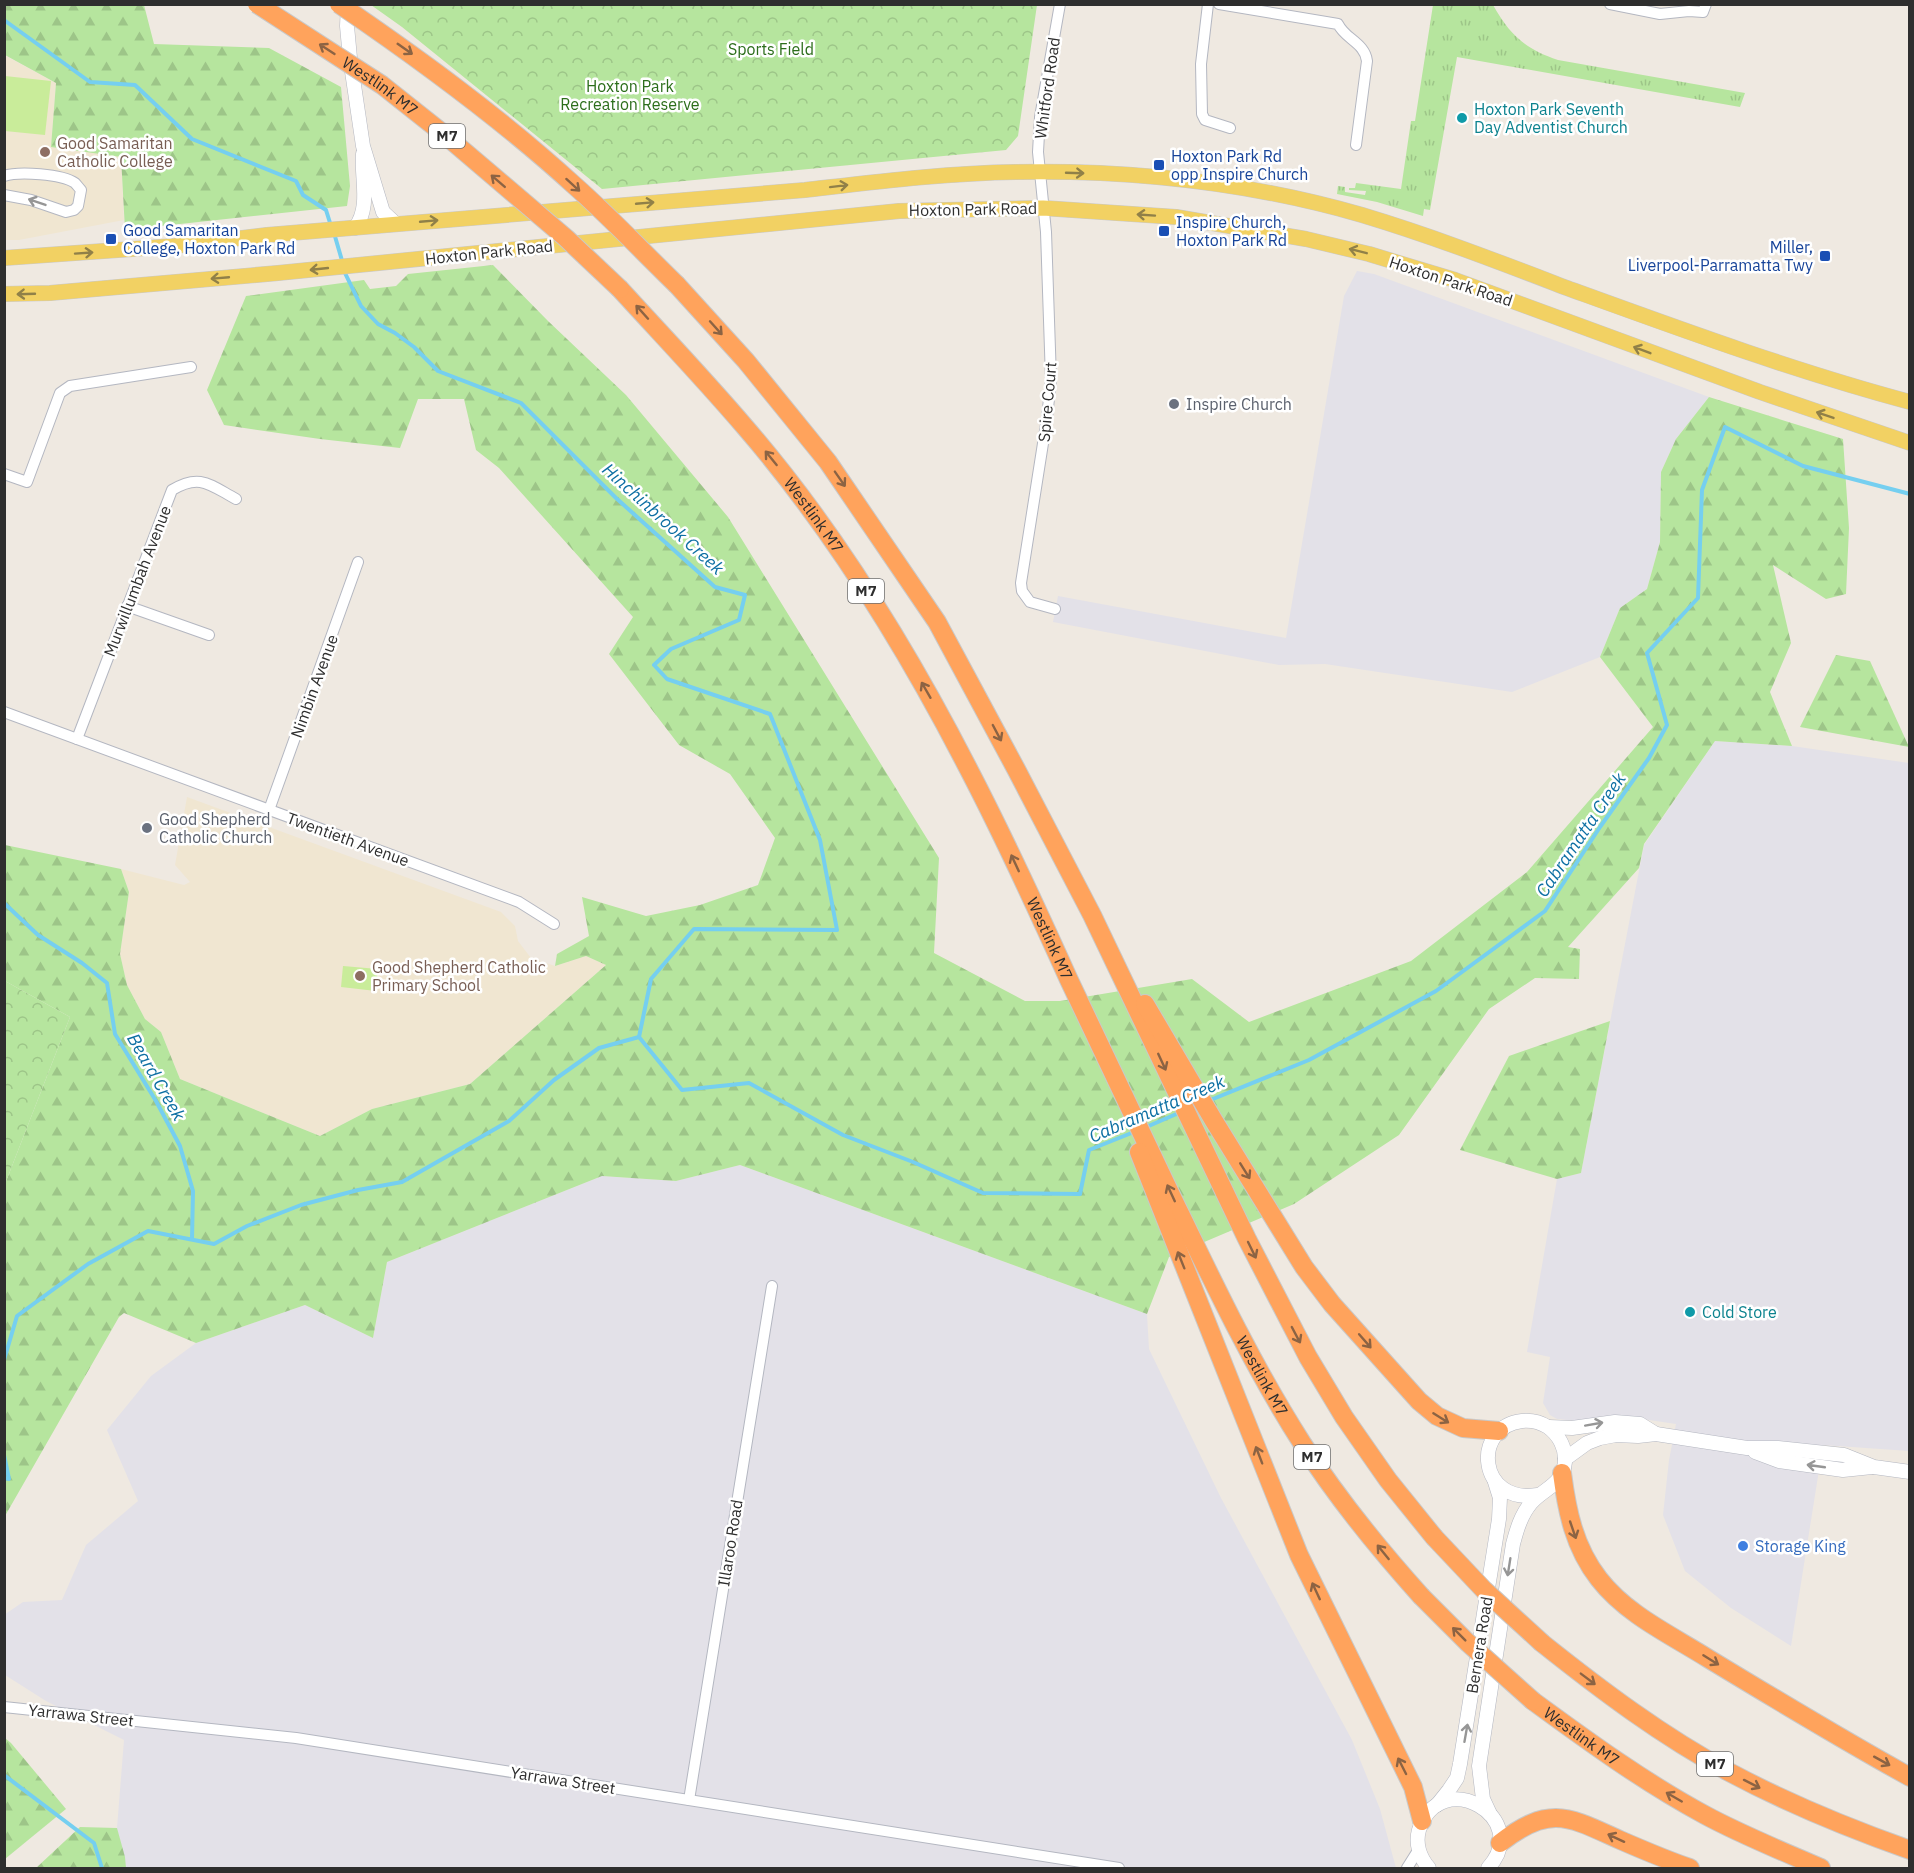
<svg xmlns="http://www.w3.org/2000/svg" width="1914" height="1873" font-family="'IBM Plex Sans',sans-serif">
  <style>
    .industrial { fill: #e3e1e8 }
    .education { fill: #f0e6d1 }
    .grass { fill: url(#grass-tufts) }
    .forest { fill: url(#forest-firs) }
    .park { fill: url(#park-crowns) }
    .pitch { fill: #c9ec9a }
    .lines { fill: none; stroke-linecap: round; stroke-linejoin: round }
    .stream { stroke: #75cff0; stroke-width: 4 }
    .minor-casing { stroke: #b4b7c1; stroke-width: 12 }
    .secondary-casing { stroke: #b4b7c1; stroke-width: 15 }
    .primary-casing { stroke: #c9c9c9; stroke-width: 16 }
    .motorway-casing { stroke: #c9c9c9; stroke-width: 20 }
    .minor { stroke: #fff; stroke-width: 10 }
    .secondary { stroke: #fff; stroke-width: 14 }
    .primary { stroke: #f2d163; stroke-width: 15 }
    .motorway { stroke: #ffa35c; stroke-width: 18 }
    .motorway-bridge-casing { stroke: #c9c9c9; stroke-width: 20; stroke-linecap: butt }
    .motorway-bridge { stroke: #ffa35c; stroke-width: 18 }
    .oneway { stroke: #8c6343 }
    .oneway2 { stroke: #908048 }
    .oneway3 { stroke: #969696 }
    .culture-dot { fill: #0f9aa8; stroke: #fff; stroke-width: 2 }
    .education-dot { fill: #8d6e63; stroke: #fff; stroke-width: 2 }
    .transit-dot { fill: #1a4fb4; stroke: #fff; stroke-width: 2 }
    .worship-dot { fill: #6b7280; stroke: #fff; stroke-width: 2 }
    .shop-dot { fill: #3f7fe0; stroke: #fff; stroke-width: 2 }
    .labels { text-anchor: middle; stroke-width: 5; stroke-linejoin: round; paint-order: stroke }
    .shield { fill: #fff; stroke: #6d6d6d; stroke-width: 1.5 }
    .shield-label { font-size: 15px; font-weight: bold; fill: #2e2e2e }
    .park-label { font-size: 16px; fill: #2c6e1b; stroke: #fff }
    .street-label { font-size: 16px; fill: #2e2e2e; stroke: #fff }
    .culture-label { font-size: 16px; fill: #0d838f; stroke: #fff; text-anchor: start }
    .education-label { font-size: 16px; fill: #785e54; stroke: #fff; text-anchor: start }
    .transit-label { font-size: 16px; fill: #164399; stroke: #fff; text-anchor: start }
    .worship-label { font-size: 16px; fill: #5b616d; stroke: #fff; text-anchor: start }
    .shop-label { font-size: 16px; fill: #366cbe; stroke: #fff; text-anchor: start }
    .water-label { font-size: 18px; font-style: italic; fill: #0d6fa3; stroke: #fff }
  </style>
  <defs>
    <pattern id="grass-tufts" width="24" height="20" patternUnits="userSpaceOnUse" patternTransform="scale(1.5)"><rect width="24" height="20" fill="#b6e59e"/><path d="M3 7l-1-3M5 7V3M7 7l1-3M15 17l-1-3M17 17v-4M19 17l1-3" fill="none" stroke="#9dc588"/></pattern>
    <pattern id="forest-firs" width="22" height="20" patternUnits="userSpaceOnUse" patternTransform="scale(1.5)"><rect width="22" height="20" fill="#b6e59e"/><path d="M5 1l3.5 6h-7zM16 11l3.5 6h-7z" fill="#9dc588"/></pattern>
    <pattern id="park-crowns" width="20" height="18" patternUnits="userSpaceOnUse" patternTransform="scale(1.5)"><rect width="20" height="18" fill="#b6e59e"/><path d="M2 6a3 3 0 1 1 6 0M12 15a3 3 0 1 1 6 0" fill="none" stroke="#9dc588"/></pattern>
  </defs>
  <rect width="100%" height="100%" fill="#efe9e1"/>
  <g class="industrial">
    <polygon points="1357,271 1374,274 1709,397 1676,439 1661,472 1660,542 1647,589 1620,608 1600,657 1512,692 1325,664 1279,665 1053,622 1058,596 1286,638 1344,296"/>
    <polygon points="1715,741 1792,746 1909,763 1909,1451 1823,1445 1791,1646 1731,1608 1685,1571 1663,1515 1669,1460 1676,1424 1622,1416 1604,1416 1576,1421 1557,1419 1550,1415 1543,1403 1550,1357 1527,1352 1557,1179 1581,1173 1644,845"/>
    <polygon points="740,1165 1147,1314 1149,1349 1221,1498 1352,1740 1380,1809 1396,1868 102,1868 94,1843 117,1828 124,1740 46,1701 5,1675 4,1615 23,1602 62,1600 86,1545 138,1501 107,1430 151,1376 196,1343 305,1305 373,1338 387,1262 602,1176 676,1181"/>
  </g>
  <g class="education">
    <polygon points="4,55 56,83 51,147 121,156 124,220 19,240 5,240"/>
    <polygon points="187,797 501,912 515,926 518,941 531,958 555,966 586,956 606,965 470,1084 372,1109 320,1136 180,1079 161,1032 145,1019 127,985 120,954 129,892 121,869 184,885 190,882 175,865"/>
  </g>
  <path class="grass" d="M1433,5H1493C1510,35 1525,49 1558,60L1745,93L1740,107L1457,57L1430,210L1424,209L1423,216L1377,202L1337,194L1338,186L1345,187V192L1365,195L1366,191L1349,190V188H1355L1356,183L1401,189L1411,121H1415Z"/>
  <g class="forest">
    <polygon points="4,5 144,5 154,44 269,48 341,87 350,186 347,206 125,230 121,157 51,147 56,83 5,55"/>
    <polygon points="493,265 548,321 626,395 728,517 939,858 934,953 1025,1001 1060,1001 1192,979 1249,1022 1411,961 1527,872 1653,727 1600,657 1620,608 1647,589 1660,542 1661,472 1676,439 1709,397 1843,439 1849,528 1846,594 1826,599 1773,565 1791,643 1770,692 1792,746 1715,741 1644,844 1639,868 1568,947 1580,949 1579,979 1535,978 1489,1009 1399,1135 1294,1204 1169,1257 1147,1314 740,1165 676,1181 602,1176 387,1262 373,1338 305,1305 196,1343 124,1313 119,1317 5,1516 5,1184 70,1017 5,981 5,845 121,869 129,892 120,954 127,985 145,1019 161,1032 180,1079 320,1136 372,1109 470,1084 606,965 586,956 555,966 557,954 589,936 582,897 646,916 700,905 758,885 775,838 730,774 679,745 609,654 633,617 499,468 476,450 464,399 418,399 400,448 320,439 224,425 207,390 246,296 364,280 370,289 396,286 408,274"/>
    <polygon points="1836,655 1870,661 1909,747 1800,727"/>
    <polygon points="1610,1021 1581,1173 1557,1179 1460,1150 1509,1056"/>
    <polygon points="5,1738 11,1743 66,1809 5,1859"/>
    <polygon points="80,1827 117,1828 125,1857 126,1868 36,1868"/>
  </g>
  <g class="park">
    <polygon points="371,5 1037,5 1018,136 1006,150 602,189 402,27"/>
    <polygon points="5,981 70,1017 5,1184"/>
  </g>
  <g class="pitch">
    <polygon points="5,76 51,81 45,135 5,131"/>
    <polygon points="343,966 378,969 376,991 341,987"/>
  </g>
  <g class="lines">
    <g class="stream">
      <polyline points="4,20 90,82 135,85 192,139 296,181 303,195 326,210 331,226"/>
      <polyline points="334,233 343,264"/>
      <polyline points="344,271 361,306 378,324 395,333 414,347 438,371 521,403 616,498 715,587 745,595 739,620 671,649 654,665 667,679 770,714 820,840 837,930 694,929 651,979 639,1037"/>
      <polyline points="4,903 38,935 82,963 107,983 115,1034 156,1101 180,1146 193,1191 192,1239"/>
      <polyline points="1208,1101 1309,1060 1436,991 1545,911 1600,827 1649,758 1667,725 1647,653 1698,598 1702,490 1725,427 1803,466 1910,494"/>
      <polyline points="1144,1128 1181,1112"/>
      <polyline points="4,1360 17,1316 88,1264 148,1231 214,1244 247,1226 301,1205 358,1190 402,1182 509,1121 554,1080 599,1048 639,1037 682,1090 749,1083 843,1135 913,1162 983,1193 1080,1194 1089,1150 1134,1132"/>
      <polyline points="4,1455 9,1479 4,1478"/>
      <polyline points="4,1775 94,1843 102,1868"/>
    </g>
    <g class="minor-casing">
      <g id="minor">
        <polyline points="1208,4 1201,64 1202,114 1205,120 1230,128"/>
        <path d="M1219,4L1338,24C1345,39 1365,43 1367,61L1356,145"/>
        <polyline points="1610,4 1660,14 1689,11 1703,12 1706,4"/>
        <path d="M4,176C19,171 62,174 75,183C76,184 80,189 81,190L78,206L74,210L66,212L31,200L4,195"/>
        <polyline points="4,474 27,482 60,393 70,386 191,367"/>
        <polyline points="127,606 209,635"/>
        <polyline points="1055,609 1030,602 1022,591 1021,583 1047,418 1051,379 1046,232 1038,152 1040,117 1060,4"/>
        <polyline points="4,712 519,902 554,924"/>
        <path d="M77,739L172,490C200,473 210,485 236,499"/>
        <polyline points="269,810 358,562"/>
        <polyline points="4,1707 296,1738 1119,1868"/>
        <polyline points="689,1800 772,1286"/>
        <polyline points="1407,1868 1419,1849"/>
      </g>
    </g>
    <g class="secondary-casing">
      <g id="secondary">
        <polyline points="348,4 347,26 350,58 363,146 383,212 396,224"/>
        <path d="M355,228C371,206 361,180 363,154"/>
        <polyline points="1549,1427 1572,1428 1615,1422 1640,1424 1656,1434"/>
        <polyline points="1755,1452 1779,1461 1843,1470 1872,1467"/>
        <polyline points="1565,1459 1587,1443 1600,1438 1616,1435 1638,1436 1656,1434 1747,1448 1778,1448 1844,1455 1874,1467 1910,1472"/>
        <polyline points="1437,1805 1449,1790 1457,1778 1460,1764 1499,1519 1500,1498 1495,1482"/>
        <path d="M1490,1814L1483,1799L1479,1766L1513,1544C1517,1529 1521,1515 1531,1503C1544,1488 1563,1485 1565,1462C1566,1448 1559,1435 1548,1427C1540,1422 1531,1420 1522,1421C1471,1427 1478,1505 1538,1495"/>
        <path d="M1429,1868C1420,1858 1415,1844 1419,1830C1440,1764 1534,1818 1488,1868"/>
      </g>
    </g>
    <g class="primary-casing">
      <g id="primary">
        <path d="M4,258L175,246L267,235L805,190C875,182 946,173 1016,172C1132,170 1251,183 1362,215C1432,236 1499,262 1567,288C1680,329 1794,371 1910,402"/>
        <polyline points="4,294 50,293 278,273 899,211 1043,208 1176,217 1306,239 1369,254 1455,280 1760,392 1910,443"/>
      </g>
    </g>
    <g class="motorway-casing">
      <g id="motorway">
        <polyline points="677,285 746,361 828,462 937,622 1016,769 1092,915 1247,1239 1308,1357 1344,1417 1388,1480 1434,1537"/>
        <path id="s1" d="M620,289C662,335 705,380 745,427C834,530 907,649 969,770C1005,839 1037,909 1069,980C1103,1052 1138,1124 1172,1197C1212,1280 1252,1365 1302,1443C1337,1498 1378,1548 1421,1596"/>
        <polyline points="1145,1004 1214,1121 1304,1267 1332,1304 1419,1401 1437,1416 1463,1428 1499,1431"/>
        <polyline points="1139,1152 1299,1555 1413,1787 1422,1821"/>
        <path d="M1562,1473C1567,1511 1574,1547 1599,1579C1627,1615 1671,1635 1709,1659C1775,1699 1841,1739 1910,1777"/>
        <path d="M1542,1643C1601,1690 1662,1736 1729,1772C1787,1803 1848,1828 1910,1850"/>
        <path id="s2" d="M1533,1701C1589,1742 1644,1782 1705,1815C1742,1835 1782,1851 1821,1868"/>
        <path d="M1500,1843C1550,1804 1569,1817 1620,1840C1643,1850 1666,1860 1690,1868"/>
      </g>
    </g>
    <use href="#minor" class="minor"/>
    <use href="#secondary" class="secondary"/>
    <use href="#primary" class="primary"/>
    <use href="#motorway" class="motorway"/>
    <g class="motorway-bridge-casing">
      <g id="motorway-bridge">
        <path id="s3" d="M257,4L382,85L445,135L566,238L620,289"/>
        <path d="M339,4C421,60 502,119 575,186C610,217 643,252 677,285"/>
        <polyline points="1434,1537 1484,1590 1542,1643"/>
        <polyline points="1421,1596 1467,1642 1533,1701"/>
      </g>
    </g>
    <use href="#motorway-bridge" class="motorway-bridge"/>
  </g>
  <defs><path id="oneway-shaft" d="M-6 0H5M1.5-3L5.5 0L1.5 3" fill="none" stroke-width="1.6" stroke-linecap="round" stroke-linejoin="round" transform="scale(1.5)"/></defs>
  <g class="oneway">
    <use href="#oneway-shaft" transform="translate(327 49) rotate(-147)"/>
    <use href="#oneway-shaft" transform="translate(405 49) rotate(35)"/>
    <use href="#oneway-shaft" transform="translate(498 181) rotate(-139)"/>
    <use href="#oneway-shaft" transform="translate(573 185) rotate(42)"/>
    <use href="#oneway-shaft" transform="translate(642 312) rotate(-132)"/>
    <use href="#oneway-shaft" transform="translate(716 328) rotate(48)"/>
    <use href="#oneway-shaft" transform="translate(771 458) rotate(-129)"/>
    <use href="#oneway-shaft" transform="translate(840 479) rotate(55)"/>
    <use href="#oneway-shaft" transform="translate(926 690) rotate(-120)"/>
    <use href="#oneway-shaft" transform="translate(997 733) rotate(62)"/>
    <use href="#oneway-shaft" transform="translate(1015 863) rotate(-115)"/>
    <use href="#oneway-shaft" transform="translate(1162 1062) rotate(65)"/>
    <use href="#oneway-shaft" transform="translate(1245 1171) rotate(58)"/>
    <use href="#oneway-shaft" transform="translate(1171 1193) rotate(-115)"/>
    <use href="#oneway-shaft" transform="translate(1252 1250) rotate(64)"/>
    <use href="#oneway-shaft" transform="translate(1181 1260) rotate(-112)"/>
    <use href="#oneway-shaft" transform="translate(1296 1335) rotate(62)"/>
    <use href="#oneway-shaft" transform="translate(1365 1341) rotate(49)"/>
    <use href="#oneway-shaft" transform="translate(1441 1418) rotate(32)"/>
    <use href="#oneway-shaft" transform="translate(1259 1455) rotate(-111)"/>
    <use href="#oneway-shaft" transform="translate(1573 1530) rotate(71)"/>
    <use href="#oneway-shaft" transform="translate(1383 1552) rotate(-129)"/>
    <use href="#oneway-shaft" transform="translate(1316 1591) rotate(-115)"/>
    <use href="#oneway-shaft" transform="translate(1459 1634) rotate(-135)"/>
    <use href="#oneway-shaft" transform="translate(1711 1660) rotate(32)"/>
    <use href="#oneway-shaft" transform="translate(1588 1679) rotate(37)"/>
    <use href="#oneway-shaft" transform="translate(1882 1761) rotate(29)"/>
    <use href="#oneway-shaft" transform="translate(1402 1766) rotate(-117)"/>
    <use href="#oneway-shaft" transform="translate(1752 1784) rotate(27)"/>
    <use href="#oneway-shaft" transform="translate(1674 1797) rotate(-150)"/>
    <use href="#oneway-shaft" transform="translate(1616 1838) rotate(-155)"/>
  </g>
  <g class="oneway2">
    <use href="#oneway-shaft" transform="translate(1075 173) rotate(2)"/>
    <use href="#oneway-shaft" transform="translate(839 186) rotate(-7)"/>
    <use href="#oneway-shaft" transform="translate(645 203) rotate(-5)"/>
    <use href="#oneway-shaft" transform="translate(1146 215) rotate(-176)"/>
    <use href="#oneway-shaft" transform="translate(429 221) rotate(-5)"/>
    <use href="#oneway-shaft" transform="translate(1358 251) rotate(-166)"/>
    <use href="#oneway-shaft" transform="translate(84 253) rotate(-4)"/>
    <use href="#oneway-shaft" transform="translate(319 269) rotate(174)"/>
    <use href="#oneway-shaft" transform="translate(220 278) rotate(175)"/>
    <use href="#oneway-shaft" transform="translate(26 294) rotate(178)"/>
    <use href="#oneway-shaft" transform="translate(1642 350) rotate(-159)"/>
    <use href="#oneway-shaft" transform="translate(1825 415) rotate(-161)"/>
  </g>
  <g class="oneway3">
    <use href="#oneway-shaft" transform="translate(37 202) rotate(-161)"/>
    <use href="#oneway-shaft" transform="translate(1594 1424) rotate(-10)"/>
    <use href="#oneway-shaft" transform="translate(1816 1466) rotate(-172)"/>
    <use href="#oneway-shaft" transform="translate(1509 1567) rotate(99)"/>
    <use href="#oneway-shaft" transform="translate(1466 1733) rotate(-80)"/>
  </g>
  <g class="culture-dot">
    <circle cx="1462" cy="118" r="6"/>
    <circle cx="1690" cy="1312" r="6"/>
  </g>
  <g class="education-dot">
    <circle cx="45" cy="152" r="6"/>
    <circle cx="360" cy="976" r="6"/>
  </g>
  <g class="transit-dot">
    <rect x="1153" y="159" width="12" height="12" rx="3"/>
    <rect x="1158" y="225" width="12" height="12" rx="3"/>
    <rect x="105" y="233" width="12" height="12" rx="3"/>
    <rect x="1819" y="250" width="12" height="12" rx="3"/>
  </g>
  <g class="worship-dot">
    <circle cx="1174" cy="404" r="6"/>
    <circle cx="147" cy="828" r="6"/>
  </g>
  <circle class="shop-dot" cx="1743" cy="1546" r="6"/>
  <g class="labels">
    <g class="shield">
      <rect x="429" y="124" width="36" height="24" rx="4.5"/>
      <rect x="848" y="579" width="36" height="24" rx="4.5"/>
      <rect x="1294" y="1445" width="36" height="24" rx="4.5"/>
      <rect x="1697" y="1752" width="36" height="24" rx="4.5"/>
    </g>
    <g class="shield-label">
      <text x="447" y="141">M7</text>
      <text x="866" y="596">M7</text>
      <text x="1312" y="1462">M7</text>
      <text x="1715" y="1769">M7</text>
    </g>
    <g class="park-label">
      <text x="771" y="55">Sports Field</text>
      <text x="630" y="92">Hoxton Park<tspan x="630" dy="18">Recreation Reserve</tspan></text>
    </g>
    <g class="street-label">
      <text dy="6" stroke="none"><textPath href="#s3" startOffset="148">Westlink M7</textPath></text>
      <text transform="translate(1047 88) rotate(-82)" y="6">Whitford Road</text>
      <text transform="translate(973 209) rotate(-1)" y="6">Hoxton Park Road</text>
      <text transform="translate(489 252) rotate(-6)" y="6">Hoxton Park Road</text>
      <text transform="translate(1451 281) rotate(18)" y="6">Hoxton Park Road</text>
      <text transform="translate(1047 402) rotate(-85)" y="6">Spire Court</text>
      <text dy="6" stroke="none"><textPath href="#s1" startOffset="298">Westlink M7</textPath></text>
      <text transform="translate(137 581) rotate(-69)" y="6">Murwillumbah Avenue</text>
      <text transform="translate(314 686) rotate(-70)" y="6">Nimbin Avenue</text>
      <text transform="translate(348 839) rotate(20)" y="6">Twentieth Avenue</text>
      <text dy="6" stroke="none"><textPath href="#s1" startOffset="784">Westlink M7</textPath></text>
      <text dy="6" stroke="none"><textPath href="#s1" startOffset="1270">Westlink M7</textPath></text>
      <text transform="translate(730 1543) rotate(-81)" y="6">Illaroo Road</text>
      <text transform="translate(1479 1645) rotate(-81)" y="6">Bernera Road</text>
      <text transform="translate(81 1715) rotate(6)" y="6">Yarrawa Street</text>
      <text dy="6" stroke="none"><textPath href="#s2" startOffset="60">Westlink M7</textPath></text>
      <text transform="translate(563 1780) rotate(9)" y="6">Yarrawa Street</text>
    </g>
    <g class="culture-label">
      <text x="1474" y="115">Hoxton Park Seventh<tspan x="1474" dy="18">Day Adventist Church</tspan></text>
      <text x="1702" y="1318">Cold Store</text>
    </g>
    <g class="education-label">
      <text x="57" y="149">Good Samaritan<tspan x="57" dy="18">Catholic College</tspan></text>
      <text x="372" y="973">Good Shepherd Catholic<tspan x="372" dy="18">Primary School</tspan></text>
    </g>
    <g class="transit-label">
      <text x="1171" y="162">Hoxton Park Rd<tspan x="1171" dy="18">opp Inspire Church</tspan></text>
      <text x="1176" y="228">Inspire Church,<tspan x="1176" dy="18">Hoxton Park Rd</tspan></text>
      <text x="123" y="236">Good Samaritan<tspan x="123" dy="18">College, Hoxton Park Rd</tspan></text>
      <text x="1813" y="253" text-anchor="end">Miller,<tspan x="1813" dy="18">Liverpool-Parramatta Twy</tspan></text>
    </g>
    <g class="worship-label">
      <text x="1186" y="410">Inspire Church</text>
      <text x="159" y="825">Good Shepherd<tspan x="159" dy="18">Catholic Church</tspan></text>
    </g>
    <g class="shop-label">
      <text x="1755" y="1552">Storage King</text>
    </g>
    <g class="water-label">
      <text transform="translate(663 519) rotate(42)" y="6">Hinchinbrook Creek</text>
      <text transform="translate(1581 835) rotate(-56)" y="6">Cabramatta Creek</text>
      <text transform="translate(156 1077) rotate(60)" y="6">Beard Creek</text>
      <text transform="translate(1157 1109) rotate(-23)" y="6">Cabramatta Creek</text>
    </g>
  </g>
  <rect width="1914" height="1873" fill="none" stroke="#2e2e2e" stroke-width="12"/>
</svg>
